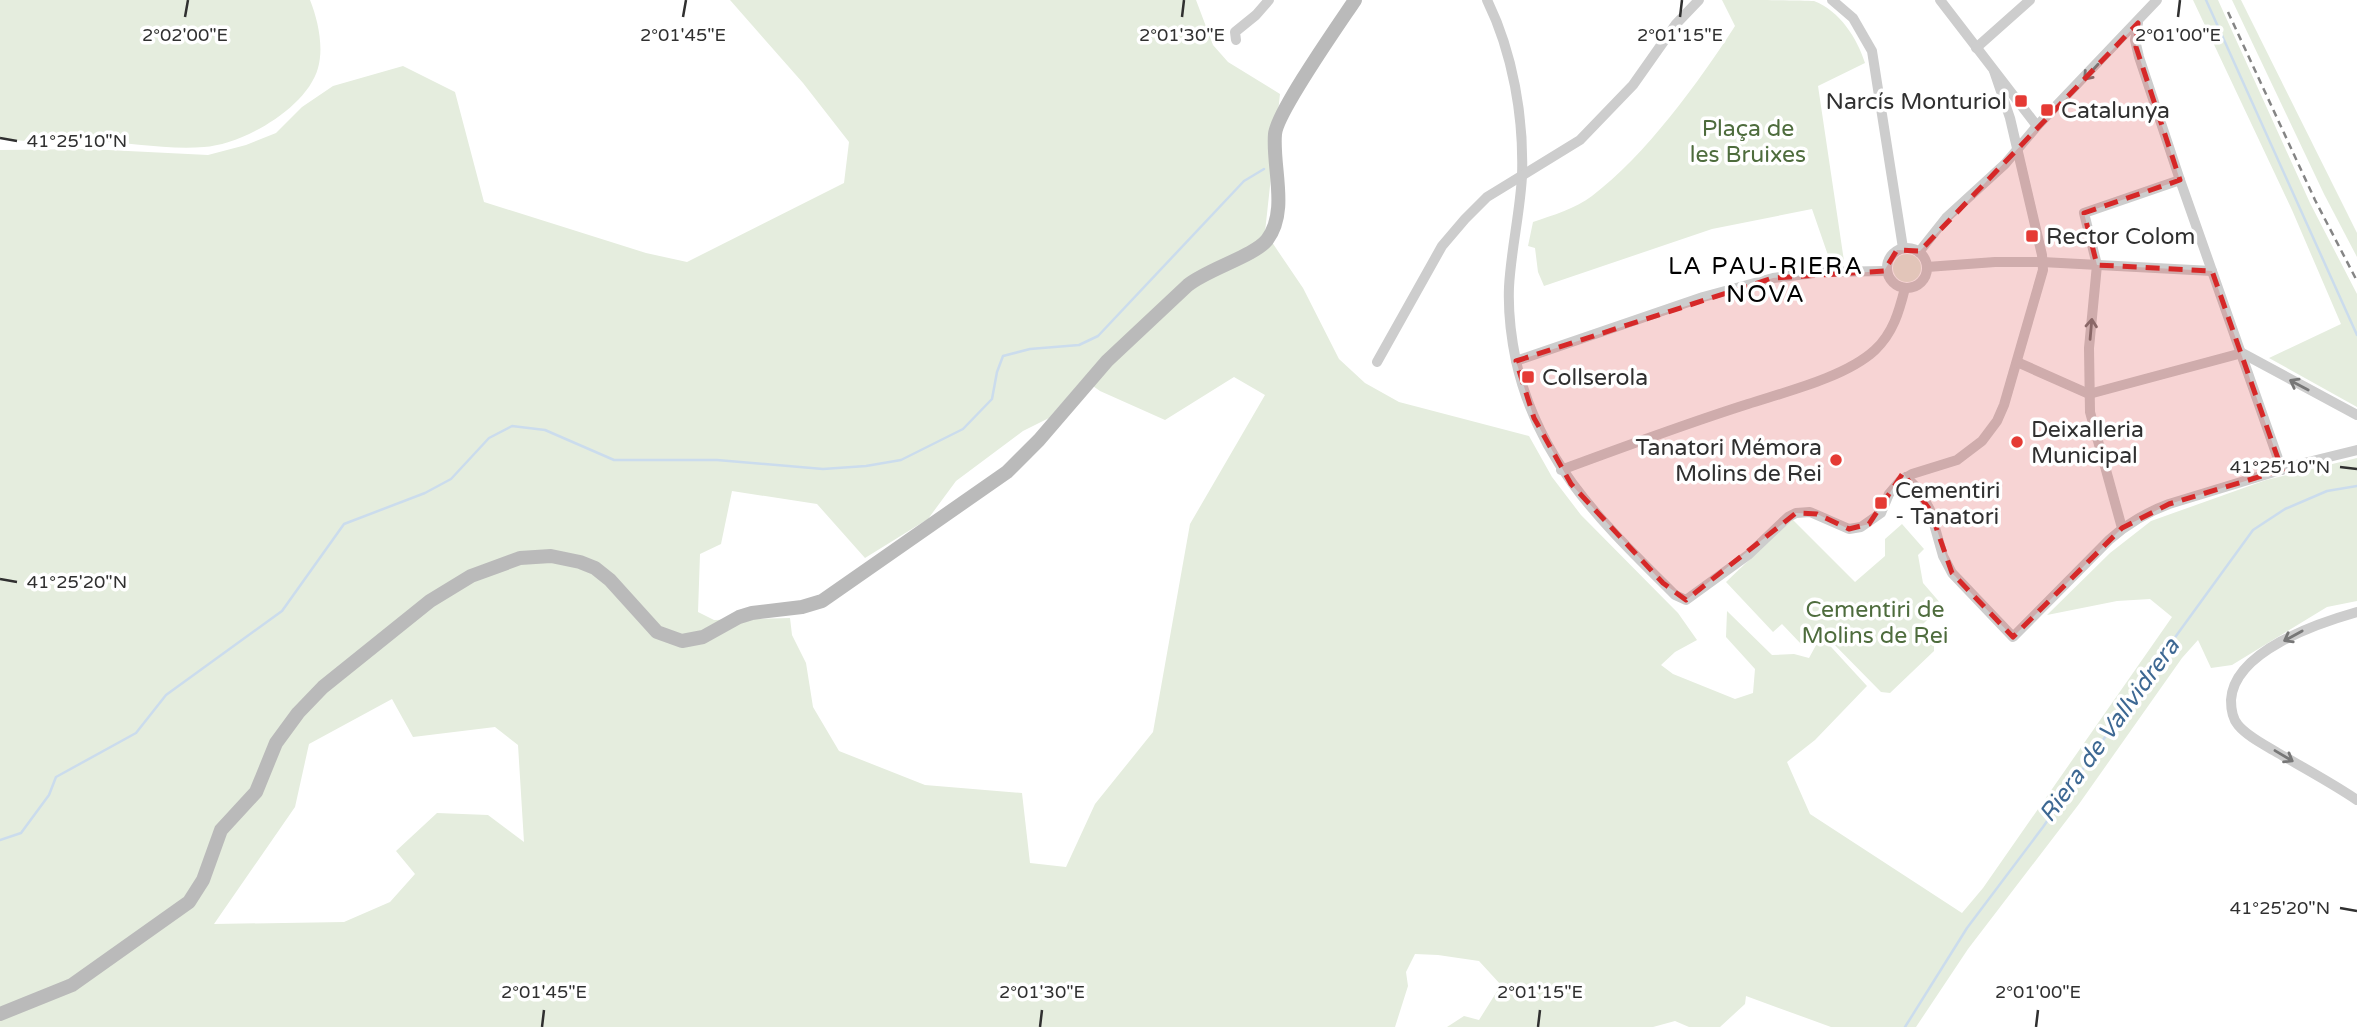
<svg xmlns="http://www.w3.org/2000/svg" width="2357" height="1027" font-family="'Varela Round',sans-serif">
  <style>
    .green { fill: #e5edde; fill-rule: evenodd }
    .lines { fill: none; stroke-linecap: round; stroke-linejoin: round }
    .stream { stroke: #cbdced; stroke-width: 2.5 }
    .minor { stroke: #cdcdcd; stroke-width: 10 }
    .secondary { stroke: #bababa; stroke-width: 14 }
    .rail { stroke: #858585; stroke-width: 2.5; stroke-dasharray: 7 5; stroke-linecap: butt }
    .oneway { stroke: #777 }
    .marked { fill: #d62828; fill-opacity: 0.2; stroke: #d62828; stroke-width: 5; stroke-dasharray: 14 9; stroke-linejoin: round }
    .ticks { fill: none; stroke: #303030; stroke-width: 2.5 }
    .poi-dot { fill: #e53a34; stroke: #fff; stroke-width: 2.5 }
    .labels { text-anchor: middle; stroke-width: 7; stroke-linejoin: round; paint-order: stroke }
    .poi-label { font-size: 23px; fill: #303030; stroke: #fff; text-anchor: start }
    .park-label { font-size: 23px; fill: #4e6c3d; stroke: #fff }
    .neighbourhood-label { font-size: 24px; letter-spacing: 2px; fill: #000; stroke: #fff }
    .water-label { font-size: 24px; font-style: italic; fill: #3d6893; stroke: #fff }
    .ticks-label { font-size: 18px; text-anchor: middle; fill: #303030; stroke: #fff; stroke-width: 7; stroke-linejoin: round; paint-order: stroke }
  </style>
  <rect width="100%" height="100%" fill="#fff"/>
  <g class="green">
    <path d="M0,0H310C318,20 324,47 318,68C307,108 242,145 204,147C166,150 129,142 91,141C61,139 29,144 0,138Z"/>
    <path d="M730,0H1196L1213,45L1228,62L1280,94L1265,232L1303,288L1339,359L1365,383L1399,402L1529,436L1552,477L1581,515L1678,613L1697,640L1675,652L1661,665L1673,674L1735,699L1753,693L1755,669L1726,637L1727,611L1772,655L1794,654L1809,658L1821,636L1867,686L1815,740L1787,762L1810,814L1962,913L1983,888L2172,617L2150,599L2117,601L2047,615L2110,553L2151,521L2266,480L2357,458V601L2327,607L2232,665L2211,668L2198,640L2182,658L2079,804L1968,949L1916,1027H1831L1746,996L1745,1004L1720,1027H1689L1675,1021L1653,1027H1447L1464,1016L1479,1020L1501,985L1479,961L1438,955L1415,954L1406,972L1408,986L1395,1027H0V150L88,149L208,155L246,145L276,133L302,107L333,86L403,66L455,92L484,202L646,253L687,262L844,183L849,142L803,83ZM1234,377L1265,395L1190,524L1153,732L1095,804L1066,867L1030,863L1022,793L925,785L839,751L813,707L806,663L792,635L790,618L714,620L698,612L700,554L721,544L732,491L817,504L865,558L928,519L956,481L1023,431L1049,418L1083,379L1100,391L1165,420ZM392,699L413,737L495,727L518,745L524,842L488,815L437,813L396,851L415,874L390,902L344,922L214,924L295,807L309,744Z"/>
    <path d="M1722,0C1740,0 1801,0 1814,1C1840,11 1857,38 1865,63L1818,86L1844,261H1830L1812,209L1712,229L1544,286L1538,272L1535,248L1528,246L1533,222C1553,215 1575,209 1592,196C1645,156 1699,82 1735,26Z"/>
    <polygon points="2193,0 2218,0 2310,203 2357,294 2357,407 2269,358 2341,324 2292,210"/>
    <polygon points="2232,0 2241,0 2357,233 2357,257 2324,194"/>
    <circle cx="1907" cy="268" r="14"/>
    <polygon points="1792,519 1855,582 1885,556 1885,539 1902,524 1924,549 1918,555 1923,583 1942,605 1921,626 1934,642 1934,651 1890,693 1881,692 1818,628 1801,644 1782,624 1773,632 1726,582"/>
  </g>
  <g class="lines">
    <g class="stream">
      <polyline points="2206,0 2357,335"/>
      <polyline points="0,840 21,833 49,795 56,777 136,733 166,695 282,611 344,524 425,493 451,479 489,438 512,426 545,430 614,460 717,460 823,469 866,466 901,460 963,429 992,399 997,372 1003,356 1030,349 1079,345 1098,336 1244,181 1264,169"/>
      <polyline points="1905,1027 1967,928 2043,827 2152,669 2253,530 2285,509 2327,491 2357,486"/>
    </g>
    <g class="minor">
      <path d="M1487,0C1513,53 1524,118 1522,176C1520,213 1511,250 1509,287C1508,312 1511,337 1516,361C1539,464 1603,523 1675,595L1686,600L1748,555L1788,517L1796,513L1810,512L1849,529L1861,527L1881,513L1889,494L1900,481L1912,474L1957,460L1982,441L1997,421L2004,405L2043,270L2042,255L2010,118L1994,71"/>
      <polyline points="1832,0 1853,18 1872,51 1903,248"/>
      <polyline points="1940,0 2037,126"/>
      <polyline points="2138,23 2135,40 2139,57 2180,180 2282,470"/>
      <polyline points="1236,40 1235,32 1256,15 1269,0"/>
      <polyline points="1976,48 2030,0"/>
      <circle cx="1907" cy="268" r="20"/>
      <polyline points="1919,252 1946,218 2005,164 2037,126 2157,0"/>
      <polyline points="1927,267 1995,262 2042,262 2212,271"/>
      <polyline points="2242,353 2357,415"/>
      <polyline points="1516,361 1703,297 1773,278 1823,272 1886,271"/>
      <polyline points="1377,362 1442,246 1465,219 1487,197 1580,140 1633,85 1676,24 1699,0"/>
      <polyline points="2017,362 2089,394 2242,353"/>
      <path d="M1561,470C1623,447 1685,424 1748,404C1785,392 1846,377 1875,350C1893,333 1899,312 1905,288"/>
      <path d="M1906,477L1919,490L1930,510L1943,556L1952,573L2013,637L2109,540C2127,524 2147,512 2169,504L2300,464L2357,450"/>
      <polyline points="2122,528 2090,412 2089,348 2097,265 2084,213 2180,180"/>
      <path d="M2357,612C2318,623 2234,651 2231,700C2231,709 2232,718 2238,725C2248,737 2265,745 2278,753C2304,768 2332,783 2357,800"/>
    </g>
    <path class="secondary" d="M0,1014L72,985L189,902L203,880L221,830L256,792L276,743L298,713L323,687L430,601L471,576L520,558L551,556L580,562L595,568L610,580L657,632L682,641L703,637L739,617L752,613L802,607L822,601L1007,472L1039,440L1107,361L1188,285C1208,269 1254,256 1267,240C1289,211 1272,167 1275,134C1277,112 1339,24 1355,0"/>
    <polyline class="rail" points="2228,12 2315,200 2357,281"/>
  </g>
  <defs><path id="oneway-shaft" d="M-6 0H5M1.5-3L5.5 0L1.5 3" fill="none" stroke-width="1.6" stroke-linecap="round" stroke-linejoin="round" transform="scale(1.75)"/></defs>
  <g class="oneway">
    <use href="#oneway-shaft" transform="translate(2091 72) rotate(132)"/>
    <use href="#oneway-shaft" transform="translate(2091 329) rotate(-85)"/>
    <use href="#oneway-shaft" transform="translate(2299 385) rotate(-152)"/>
    <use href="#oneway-shaft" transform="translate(2293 636) rotate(151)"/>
    <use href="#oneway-shaft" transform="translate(2284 756) rotate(31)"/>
  </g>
  <path class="marked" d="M2138,23L2136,47L2180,180L2084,213L2097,265L2212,271L2282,470L2169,504L2122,528L2013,637L1952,573L1930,510L1903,473L1869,524L1849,529L1817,514L1796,513L1686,600L1663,583L1571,484L1534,418L1516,361L1773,278L1884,271L1897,250L1920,251Z"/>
  <path class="ticks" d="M185,17L188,0M683,17L686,0M1182,17L1184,0M1680,17L1682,0M2178,17L2180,0M0,138L17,141M2340,467L2357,469M0,579L17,582M2340,908L2357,911M542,1027L544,1010M1040,1027L1042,1010M1538,1027L1540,1010M2036,1027L2038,1010"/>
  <g class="poi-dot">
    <rect x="2014" y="94" width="14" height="14" rx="3.5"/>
    <rect x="2040" y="103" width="14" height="14" rx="3.5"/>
    <rect x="2025" y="229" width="14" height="14" rx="3.5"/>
    <rect x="1521" y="370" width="14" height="14" rx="3.5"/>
    <circle cx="2017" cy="442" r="7"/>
    <circle cx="1836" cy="460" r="7"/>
    <rect x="1874" y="496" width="14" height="14" rx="3.5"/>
  </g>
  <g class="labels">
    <g class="poi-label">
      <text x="2007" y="109" text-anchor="end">Narcís Monturiol</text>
      <text x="2061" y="118">Catalunya</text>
      <text x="2046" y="244">Rector Colom</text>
      <text x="1542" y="385">Collserola</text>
      <text x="2031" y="437">Deixalleria<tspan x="2031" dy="26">Municipal</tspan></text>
      <text x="1822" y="455" text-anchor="end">Tanatori Mémora<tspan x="1822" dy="26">Molins de Rei</tspan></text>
      <text x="1895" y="498">Cementiri<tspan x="1895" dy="26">- Tanatori</tspan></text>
    </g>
    <g class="park-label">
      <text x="1748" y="136">Plaça de<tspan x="1748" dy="26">les Bruixes</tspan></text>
      <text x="1875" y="617">Cementiri de<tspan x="1875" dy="26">Molins de Rei</tspan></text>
    </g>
    <g class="neighbourhood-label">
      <text x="1766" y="274">LA PAU-RIERA<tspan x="1766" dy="28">NOVA</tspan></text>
    </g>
    <g class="water-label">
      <text transform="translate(2109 730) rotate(-54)" y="8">Riera de Vallvidrera</text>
    </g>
  </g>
  <g class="ticks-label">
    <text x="185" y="41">2°02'00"E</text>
    <text x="683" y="41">2°01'45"E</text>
    <text x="1182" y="41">2°01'30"E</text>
    <text x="1680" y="41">2°01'15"E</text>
    <text x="2178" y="41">2°01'00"E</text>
    <text x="77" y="147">41°25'10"N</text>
    <text x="2280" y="473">41°25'10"N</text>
    <text x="77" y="588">41°25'20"N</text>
    <text x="2280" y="914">41°25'20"N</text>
    <text x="544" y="998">2°01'45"E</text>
    <text x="1042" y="998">2°01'30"E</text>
    <text x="1540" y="998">2°01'15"E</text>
    <text x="2038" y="998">2°01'00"E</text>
  </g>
</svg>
